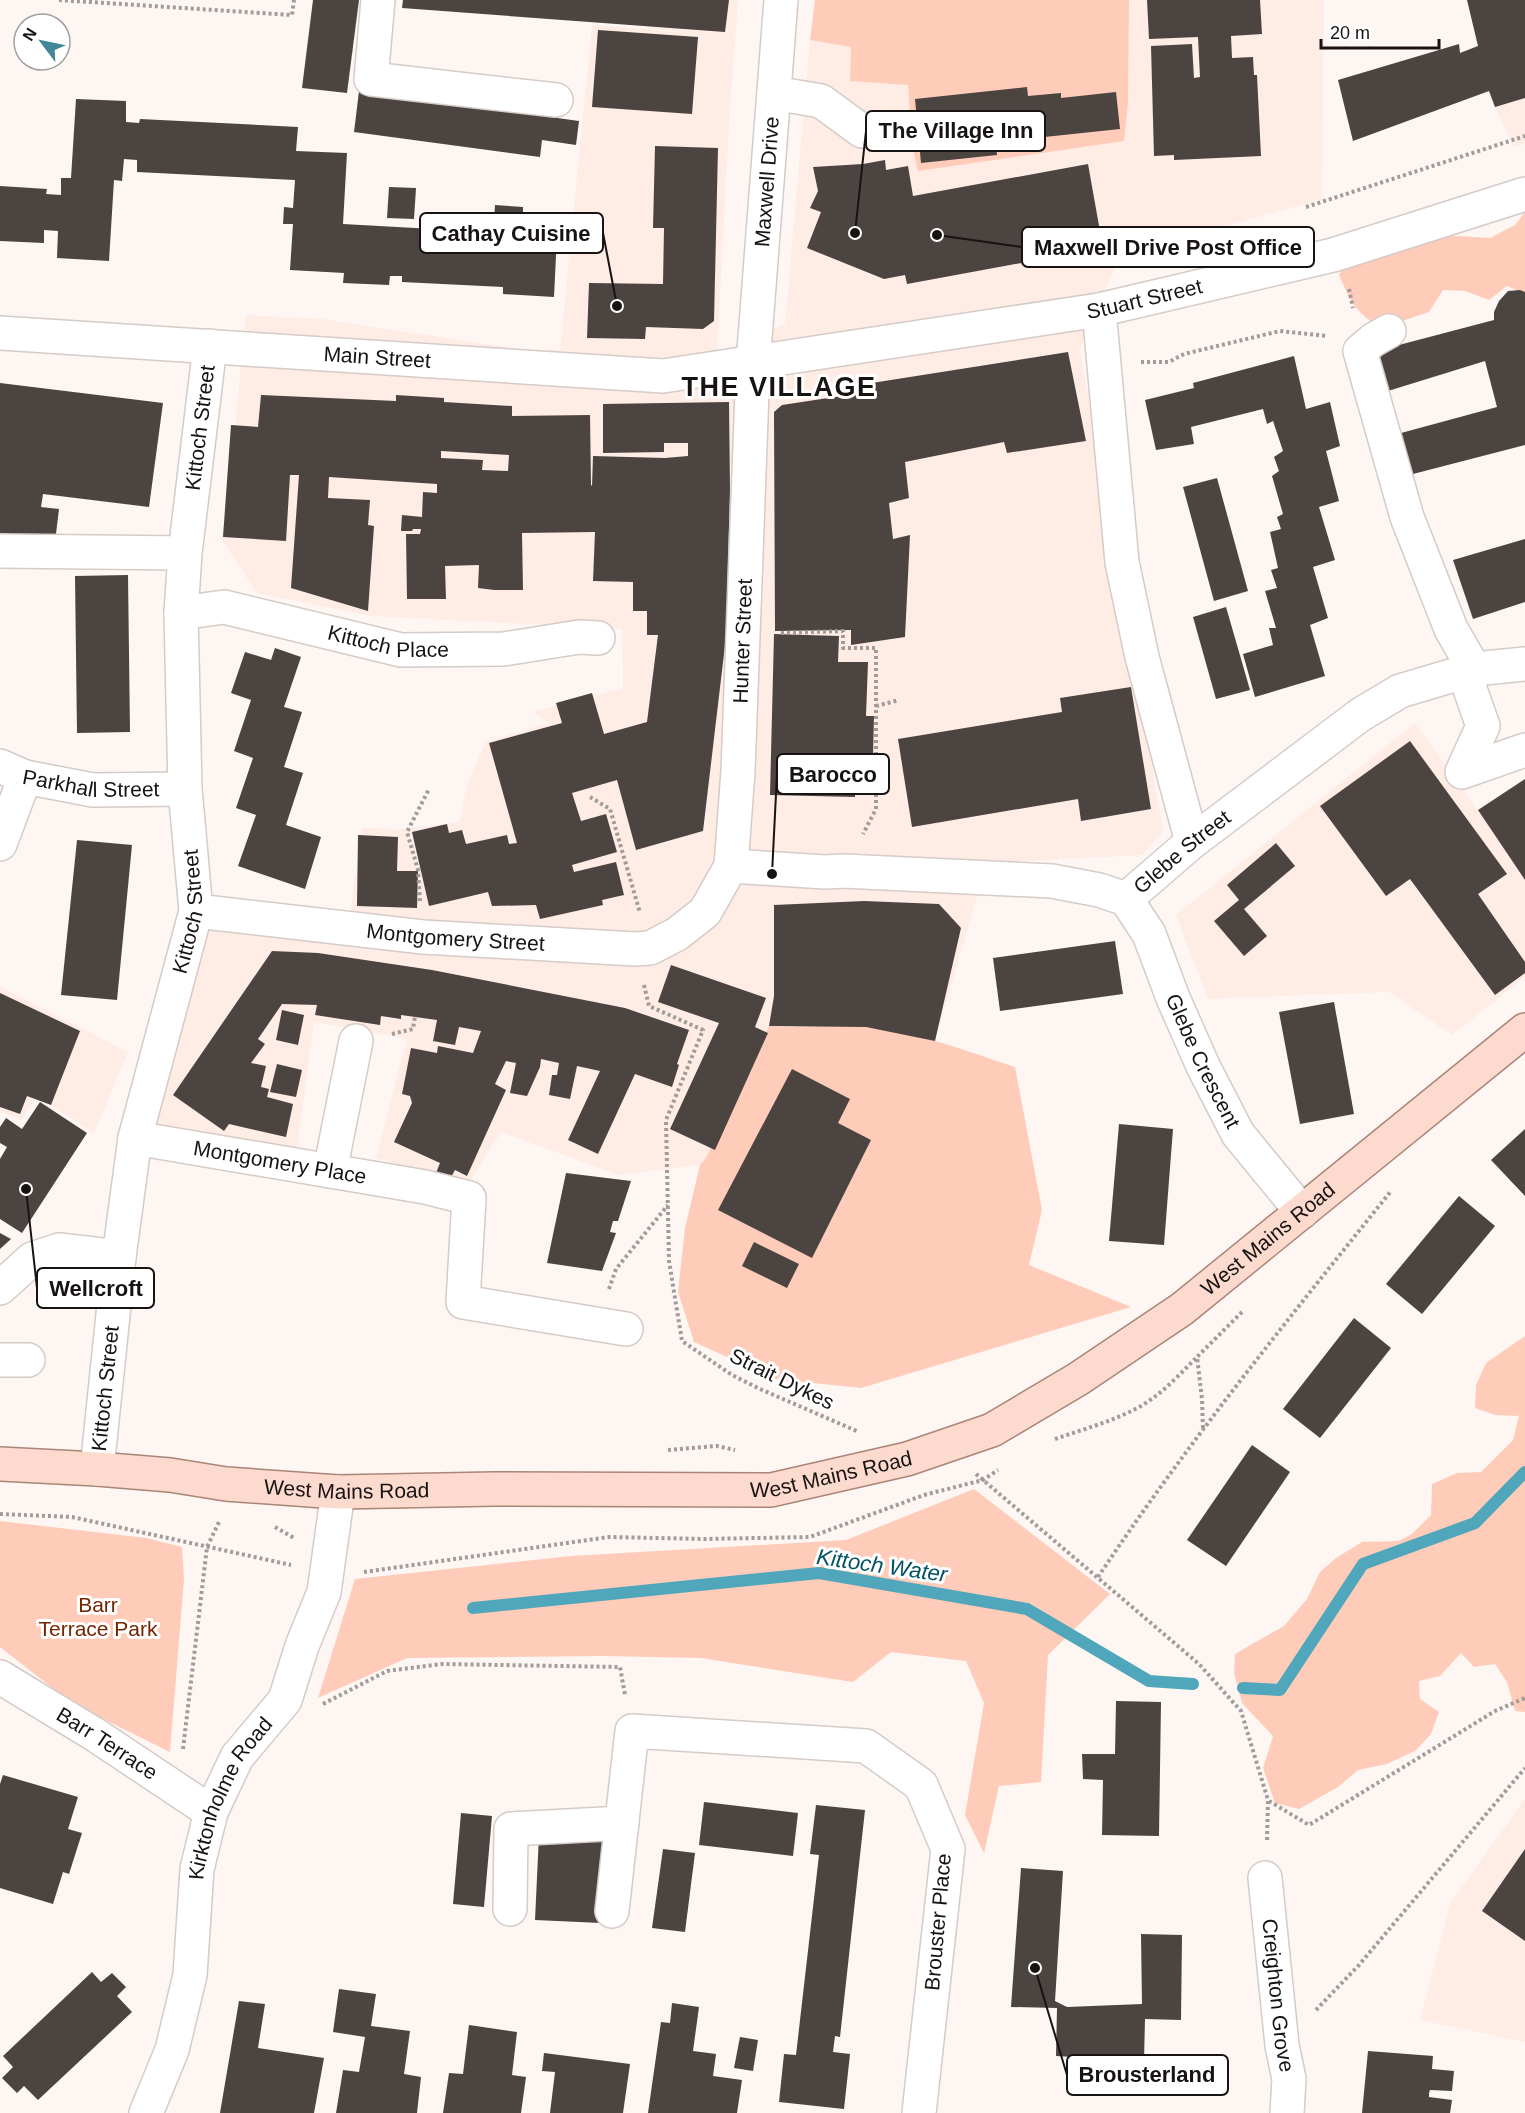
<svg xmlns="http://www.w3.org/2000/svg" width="1525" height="2113" font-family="Helvetica,sans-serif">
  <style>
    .built { fill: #feece5 }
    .green { fill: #feccb9 }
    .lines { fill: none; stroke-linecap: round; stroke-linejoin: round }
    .stream { stroke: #50a7bc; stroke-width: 12 }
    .building { fill: #4c4441; fill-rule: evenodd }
    .minor-casing { stroke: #d5cbc7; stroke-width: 36 }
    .major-casing { stroke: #aa8577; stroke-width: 36 }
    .path { stroke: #a19b99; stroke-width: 4; stroke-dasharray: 3 3; stroke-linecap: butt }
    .minor { stroke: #fff; stroke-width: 33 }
    .major { stroke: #fcdace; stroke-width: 33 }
    .labels { text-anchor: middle; stroke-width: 6; stroke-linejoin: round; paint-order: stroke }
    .street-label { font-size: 21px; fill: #161312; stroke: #fff }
    .park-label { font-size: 21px; fill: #742500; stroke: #fff }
    .water-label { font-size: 22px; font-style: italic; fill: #025362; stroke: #fff }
    .district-label { font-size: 27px; font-weight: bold; letter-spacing: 1.5px; fill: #161312; stroke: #fff }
    .leader { fill: none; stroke: #161312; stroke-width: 2 }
    .callout-dot { fill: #161312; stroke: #fff; stroke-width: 2 }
    .callout { fill: #fff; stroke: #161312; stroke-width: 2 }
    .callout-label { font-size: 22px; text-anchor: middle; font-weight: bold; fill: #161312 }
  </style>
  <rect width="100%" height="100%" fill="#fef6f3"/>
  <g class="built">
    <polygon points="647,0 738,0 729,124 717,354 785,324 810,40 851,46 850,81 908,85 912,145 918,171 1128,103 1129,0 1324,0 1322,199 1120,256 1080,349 1163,831 1142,855 987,863 935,1041 866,1027 792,1028 769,1026 706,1158 700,1165 618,1175 501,1132 467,1185 376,1158 407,1039 314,1022 295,1165 135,1138 196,911 348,929 362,828 404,829 460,822 468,782 486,742 548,723 533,712 623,688 622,629 371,616 257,593 220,537 226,519 246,315 322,319 525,350 560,350 592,25 691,33 647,28"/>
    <polygon points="1525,0 1525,144 1514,147 1495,107 1473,48 1478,46"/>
    <polygon points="1415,723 1478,810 1525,880 1525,977 1452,1035 1389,992 1208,999 1176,915"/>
    <polygon points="0,987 128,1052 94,1133 51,1105 35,1099 21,1120 0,1111"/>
    <polygon points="1525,1799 1525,2042 1420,2020 1450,1904"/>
  </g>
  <g class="green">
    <polygon points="815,0 1129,0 1128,103 1124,141 918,171 912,145 908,85 850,81 851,47 810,40"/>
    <path d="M1525,212V294L1507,286L1489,300L1465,291L1443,290L1429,312L1381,328C1355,312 1351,302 1339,275L1347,260L1441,235L1490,238L1515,225Z"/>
    <path d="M769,1026C803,1029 836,1023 867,1027C918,1032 967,1051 1015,1067L1042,1210L1029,1265L1131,1307L861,1388L775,1379L694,1342L678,1292L685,1228L700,1165L706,1158Z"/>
    <polygon points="1525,1336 1525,1712 1515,1711 1507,1682 1495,1664 1474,1667 1461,1653 1440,1676 1419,1681 1420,1699 1439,1712 1431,1734 1415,1751 1387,1764 1358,1770 1338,1787 1299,1809 1275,1803 1263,1768 1273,1736 1242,1703 1234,1673 1235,1654 1284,1626 1307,1599 1320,1572 1336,1558 1362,1542 1399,1541 1412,1534 1431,1515 1432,1484 1457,1473 1481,1472 1513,1440 1519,1416 1495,1415 1475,1408 1476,1385 1486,1363"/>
    <polygon points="974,1489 1110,1594 1048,1655 1041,1782 999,1786 984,1853 965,1815 984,1703 966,1661 891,1652 853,1682 701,1658 603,1656 407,1658 318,1698 355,1579 571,1556 846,1540"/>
    <polygon points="0,1521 146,1538 182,1547 184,1579 170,1752 73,1704 0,1647"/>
  </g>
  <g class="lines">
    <g class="stream">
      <polyline points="473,1608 819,1573 1027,1609 1149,1681 1193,1684"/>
      <polyline points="1243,1688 1280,1690 1363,1564 1475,1523 1525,1472"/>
    </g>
  </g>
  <g class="building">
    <polygon points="313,0 359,0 347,93 302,88"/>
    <polygon points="403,0 729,0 725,32 402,8"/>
    <polygon points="1147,0 1260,0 1262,34 1231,36 1232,58 1253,57 1254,75 1257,75 1261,156 1174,160 1174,155 1154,156 1151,46 1192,44 1194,78 1200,77 1198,37 1149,39"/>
    <polygon points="1467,0 1525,0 1525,98 1495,107 1489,91 1353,141 1338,80 1459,44 1460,53 1478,46"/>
    <polygon points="598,30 698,37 692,114 592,107"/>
    <polygon points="1027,87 1028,96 1061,93 1061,98 1116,92 1120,129 996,142 997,155 921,163 915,99"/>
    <polygon points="359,91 579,121 576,145 542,140 540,157 354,132"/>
    <polygon points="76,99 126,101 126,122 139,123 140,119 298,127 296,151 347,153 343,224 557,236 554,297 503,294 503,287 402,282 402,276 390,276 389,285 343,283 344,273 290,270 293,224 283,224 284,207 293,208 295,180 137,172 137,160 124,159 122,181 114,180 109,261 57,258 58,231 44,230 44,243 0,241 0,186 47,189 46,194 61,195 61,178 71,178"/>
    <polygon points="655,146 718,148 714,321 703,329 646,327 645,339 587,338 589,283 663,284 664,228 653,228"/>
    <polygon points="885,160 886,170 908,166 913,196 1088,164 1103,248 907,284 905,275 884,279 807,248 821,212 810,208 818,191 813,167 863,164"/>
    <polygon points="389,187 416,188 414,219 387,218"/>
    <polygon points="495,205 523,207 523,222 494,221"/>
    <polygon points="1520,290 1525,292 1525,445 1413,474 1401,433 1497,407 1485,361 1388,391 1376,351 1494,320 1494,312 1499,301 1508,291"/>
    <polygon points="1068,352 1086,441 1007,453 1004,442 905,462 909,498 889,503 893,539 910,535 905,637 851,645 851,630 775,631 774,412 782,405 861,393 859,385"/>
    <polygon points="1294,356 1306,409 1330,402 1340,446 1326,451 1339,501 1319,507 1335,560 1313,567 1328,618 1310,625 1325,676 1255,697 1243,654 1273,645 1269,628 1276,628 1265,591 1277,588 1271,570 1278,568 1270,532 1281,529 1277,517 1283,514 1272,476 1279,471 1274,457 1283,451 1273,421 1267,424 1263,409 1191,427 1194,444 1156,450 1145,400 1194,388 1193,383"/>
    <polygon points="0,383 163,403 149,507 43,494 41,507 59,509 55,542 0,534"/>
    <path d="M261,395L396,401V395L444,398V402L512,406V416L590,415L591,485L592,486L593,456L665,458L688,456V443H664V452L603,453V404L729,402L730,489L726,637L703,831L636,850L617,780L572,793L581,821L606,814L617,852L572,865L574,872L616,862L624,895L602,900L603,905L540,919L536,905L492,906L488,892L429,906L412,832L447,824L449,833L462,830L466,844L507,835L509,844L517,843L489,743L562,723L556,703L592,693L604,734L647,722L658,635H647V611H633V582L593,581L595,532L522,533L523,590H494L478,588L479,565L445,566L446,599H407L406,534H420L421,529H413L412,531H401L402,515L422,517L423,492L437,493V484L329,477L328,498L370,500L368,525L374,526L368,611L291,588L299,475H290L286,541L223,537L231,425L258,427ZM441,451L509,455L508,471L482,470L483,460L441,458Z"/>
    <polygon points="1217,478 1248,591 1214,601 1183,487"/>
    <polygon points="1525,539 1525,602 1473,619 1453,560"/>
    <polygon points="128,575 130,732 77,733 75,576"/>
    <polygon points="1226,607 1250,690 1216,699 1193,617"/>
    <polygon points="774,634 839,636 838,662 868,662 866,716 874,716 873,756 856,756 855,797 770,795"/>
    <polygon points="275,648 301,657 284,707 302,712 284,767 303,773 286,825 321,837 305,889 238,866 256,815 236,808 253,758 234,751 251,700 231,693 245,652 271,660"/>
    <polygon points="1131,687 1151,809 1081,821 1078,799 912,827 898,739 1062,712 1060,698"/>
    <polygon points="1410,741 1507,874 1478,894 1525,962 1525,973 1495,995 1410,879 1386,896 1320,806"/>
    <polygon points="1525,779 1525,880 1478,810"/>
    <polygon points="358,835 398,837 397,871 418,871 417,908 357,906"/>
    <polygon points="77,840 132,845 117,1000 61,995"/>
    <polygon points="1276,843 1295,866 1244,909 1267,936 1244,956 1214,921 1239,900 1227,885"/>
    <polygon points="864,901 939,904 961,928 935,1041 866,1027 769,1026 774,996 774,905"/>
    <polygon points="1115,941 1123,994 1000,1011 993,958"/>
    <polygon points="272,951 318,953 432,970 625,1008 689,1030 677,1064 679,1065 672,1087 635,1074 598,1154 568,1140 600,1071 577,1066 570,1099 549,1095 552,1075 557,1075 559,1063 541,1059 540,1067 527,1096 510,1093 516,1063 506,1061 495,1084 506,1090 467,1176 455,1170 450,1179 436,1173 440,1163 394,1142 412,1103 410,1096 402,1094 411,1048 437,1053 438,1046 473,1053 481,1031 459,1027 455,1045 433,1041 437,1020 401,1015 401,1019 381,1016 380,1025 315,1015 317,1005 282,1004 258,1039 265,1044 251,1063 266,1066 261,1087 269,1089 267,1097 293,1104 286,1137 229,1124 224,1131 173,1095"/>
    <polygon points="671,965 766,998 755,1027 768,1033 715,1150 670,1129 719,1023 658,1002"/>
    <polygon points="0,993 80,1031 51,1105 27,1096 20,1114 0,1107"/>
    <polygon points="1334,1002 1354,1114 1300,1124 1279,1012"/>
    <polygon points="282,1010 304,1015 298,1045 276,1040"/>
    <polygon points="277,1064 302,1070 296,1097 270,1092"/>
    <polygon points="792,1069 850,1099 838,1123 871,1140 812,1258 718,1210"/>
    <polygon points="40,1102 87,1133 22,1233 0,1219 0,1159 7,1147 0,1143 0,1127 6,1118 22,1129"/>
    <polygon points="1119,1124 1173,1129 1164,1245 1109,1241"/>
    <polygon points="1525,1129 1525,1196 1491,1160"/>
    <polygon points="566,1173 631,1181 618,1221 613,1221 610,1232 616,1233 602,1271 547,1263"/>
    <polygon points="1459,1196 1495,1226 1422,1314 1386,1284"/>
    <polygon points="0,1233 11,1239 0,1249"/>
    <polygon points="754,1242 799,1264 787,1288 742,1266"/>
    <polygon points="1354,1318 1391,1348 1320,1438 1283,1409"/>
    <polygon points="1252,1445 1290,1472 1226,1566 1187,1540"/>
    <polygon points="1116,1701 1161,1702 1159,1836 1102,1835 1103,1780 1083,1779 1082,1754 1115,1754"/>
    <polygon points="3,1775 78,1797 68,1829 82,1833 69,1874 63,1872 53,1904 0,1888 0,1784"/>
    <polygon points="704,1802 798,1813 793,1856 699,1845"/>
    <polygon points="816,1805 865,1810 840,2037 835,2036 833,2052 850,2054 844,2109 779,2102 784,2054 796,2055 819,1855 810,1854"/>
    <polygon points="461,1813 492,1816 484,1907 453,1904"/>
    <polygon points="539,1835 605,1838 601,1923 535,1920"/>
    <polygon points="663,1849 695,1853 685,1932 652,1928"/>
    <polygon points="1525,1849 1525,1941 1482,1911"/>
    <polygon points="1021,1868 1063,1871 1055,2001 1067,2007 1142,2004 1141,1934 1182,1935 1181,2020 1145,2019 1144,2061 1056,2056 1057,2008 1011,2007"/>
    <polygon points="92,1972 101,1982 112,1973 126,1987 117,1996 132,2012 38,2100 24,2086 17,2093 2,2078 13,2067 3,2056"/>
    <polygon points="339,1989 376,1994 371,2026 410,2031 404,2074 421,2077 417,2113 336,2113 343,2070 359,2072 365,2037 333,2032"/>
    <polygon points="239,2001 265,2004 258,2048 324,2058 314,2113 220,2113"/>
    <polygon points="672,2003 699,2007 693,2051 716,2054 713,2076 742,2080 737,2113 648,2113 661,2022 670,2023"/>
    <polygon points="469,2025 517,2032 512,2075 526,2077 521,2113 443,2113 449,2073 463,2074"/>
    <polygon points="740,2037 758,2040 753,2071 734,2068"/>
    <polygon points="1368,2051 1433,2056 1432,2069 1454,2071 1452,2091 1430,2090 1429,2093 1429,2097 1452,2100 1450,2113 1362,2113"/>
    <polygon points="544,2053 630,2064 623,2113 550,2113 555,2072 542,2071"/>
  </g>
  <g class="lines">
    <g class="minor-casing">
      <g id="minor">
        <polyline points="378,0 371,79 556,100"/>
        <polyline points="774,93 821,101 862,131"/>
        <polyline points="1099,310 1122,562 1142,657 1192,842"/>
        <polyline points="1389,331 1373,340 1360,351 1407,517 1451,629 1474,669"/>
        <path id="s1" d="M0,333L663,376L1099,310L1333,255L1525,194"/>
        <polyline points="0,551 185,553"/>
        <path id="s2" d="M181,613L224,607L401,650L504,649L579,637L598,638"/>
        <polyline points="1464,672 1483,726 1462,772 1525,750"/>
        <path id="s3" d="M0,766L25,777L93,790L185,789"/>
        <polyline points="0,844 25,777"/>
        <path id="s4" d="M731,866L825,872L844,871L1052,881L1099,890L1126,899L1192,842L1360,715L1400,691L1474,669L1525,664"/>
        <path id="s5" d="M1126,899L1149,934L1173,998L1203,1066L1238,1134L1302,1212"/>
        <path id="s6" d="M196,911L423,937L635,949L650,948L677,934L705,912L731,866L738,771L753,364L781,0"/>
        <path id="s7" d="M135,1138L425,1187L469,1198L463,1302L626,1329"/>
        <polyline points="330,1171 356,1041"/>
        <polyline points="0,1288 32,1259 59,1250 119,1257"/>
        <polyline points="0,1360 28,1360"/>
        <path id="s8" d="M97,1469L119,1257L135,1138L196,911L185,789L181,613L185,553L210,346"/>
        <path id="s9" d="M0,1677L94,1734L211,1812"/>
        <path id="s10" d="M1265,1878L1282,2045L1289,2079L1287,2113"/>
        <polyline points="510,1909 511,1829 622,1823"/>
        <polyline points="612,1911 632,1731 866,1746 921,1785 948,1849 919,2113"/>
        <path id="s11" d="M146,2113L172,2050L190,1975L197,1869L211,1812L237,1757L285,1700L302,1646L324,1592L338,1492"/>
      </g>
    </g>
    <g class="major-casing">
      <g id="major">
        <path id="s12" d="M0,1464L97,1469L170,1475L226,1484L338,1492L494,1489L771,1490L907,1459L992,1430L1078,1379L1182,1309L1525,1030"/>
      </g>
    </g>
    <g class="path">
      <polyline points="59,0 292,15 294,0"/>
      <polyline points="1306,207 1525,136"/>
      <polyline points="1349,289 1353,308"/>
      <polyline points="1141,362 1169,362 1184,354 1280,331 1327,336"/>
      <polyline points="781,633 843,631 843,648 876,648 876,809 863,834"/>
      <polyline points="876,706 899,700"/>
      <polyline points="590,797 610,809 640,913"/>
      <polyline points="420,901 418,870 407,832 429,789"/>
      <polyline points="644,985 649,1006 703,1030 666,1120 669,1261 682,1341 732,1375 760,1389 859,1432"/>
      <polyline points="392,1034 413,1029 415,1016"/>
      <polyline points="609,1289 616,1269 668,1205"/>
      <polyline points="1203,1428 1202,1399 1197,1357 1243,1311"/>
      <path d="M1055,1439C1084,1429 1114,1421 1141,1406C1163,1393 1180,1374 1197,1357"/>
      <polyline points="668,1450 717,1446 735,1450"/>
      <polyline points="976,1474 1199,1664 1241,1711 1268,1800 1267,1841"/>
      <polyline points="0,1514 72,1517 291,1565"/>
      <polyline points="275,1527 294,1538"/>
      <polyline points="364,1572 609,1537 704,1539 810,1537 924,1495 983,1480 998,1470"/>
      <path d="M1098,1577C1188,1442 1290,1317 1391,1191"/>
      <polyline points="323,1704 387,1671 442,1664 620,1667 625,1695"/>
      <polyline points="183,1749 207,1547 220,1520"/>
      <polyline points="1269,1801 1309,1825 1495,1711 1525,1698"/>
      <polyline points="1316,2010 1359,1965 1525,1768"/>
    </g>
    <use href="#minor" class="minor"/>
    <use href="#major" class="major"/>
  </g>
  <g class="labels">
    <g class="street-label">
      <text dy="7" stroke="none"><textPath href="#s6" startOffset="1260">Maxwell Drive</textPath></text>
      <text dy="7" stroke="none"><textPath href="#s1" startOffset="1152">Stuart Street</textPath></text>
      <text dy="7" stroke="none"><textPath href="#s1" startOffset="378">Main Street</textPath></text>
      <text dy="7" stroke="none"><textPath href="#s8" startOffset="1053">Kittoch Street</textPath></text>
      <text dy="7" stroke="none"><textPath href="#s2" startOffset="212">Kittoch Place</textPath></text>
      <text dy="7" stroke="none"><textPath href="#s6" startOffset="800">Hunter Street</textPath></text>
      <text dy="7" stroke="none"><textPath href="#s3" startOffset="94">Parkhall Street</textPath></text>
      <text dy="7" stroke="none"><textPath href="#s4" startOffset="471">Glebe Street</textPath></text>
      <text dy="7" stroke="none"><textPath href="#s8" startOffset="567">Kittoch Street</textPath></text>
      <text dy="7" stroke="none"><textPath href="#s6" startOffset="261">Montgomery Street</textPath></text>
      <text dy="7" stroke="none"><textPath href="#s5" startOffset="180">Glebe Crescent</textPath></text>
      <text dy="7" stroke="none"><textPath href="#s7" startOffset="147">Montgomery Place</textPath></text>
      <text dy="7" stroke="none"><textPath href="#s12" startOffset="1338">West Mains Road</textPath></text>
      <text transform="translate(782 1379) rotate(26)" y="7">Strait Dykes</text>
      <text dy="7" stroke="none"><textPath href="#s8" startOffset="81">Kittoch Street</textPath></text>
      <text dy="7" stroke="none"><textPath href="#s12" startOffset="834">West Mains Road</textPath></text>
      <text dy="7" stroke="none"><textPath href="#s12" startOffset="348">West Mains Road</textPath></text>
      <text dy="7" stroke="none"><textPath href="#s9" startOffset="126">Barr Terrace</textPath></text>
      <text dy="7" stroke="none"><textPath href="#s11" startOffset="330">Kirktonholme Road</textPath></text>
      <text transform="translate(938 1922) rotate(-85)" y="7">Brouster Place</text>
      <text dy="7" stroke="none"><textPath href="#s10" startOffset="118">Creighton Grove</textPath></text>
    </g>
    <g class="park-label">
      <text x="98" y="1612">Barr<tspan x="98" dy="24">Terrace Park</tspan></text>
    </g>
    <g class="water-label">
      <text transform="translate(882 1565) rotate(8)" y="8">Kittoch Water</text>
    </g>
    <g class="district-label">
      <text x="779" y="396">THE VILLAGE</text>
    </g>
  </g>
  <path class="leader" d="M855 233L866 131M617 306L603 233M937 235L1022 247M772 874L777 774M26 1189L37 1288M1035 1968L1067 2075"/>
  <g class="callout-dot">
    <circle cx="855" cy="233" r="6"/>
    <circle cx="617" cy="306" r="6"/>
    <circle cx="937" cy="235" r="6"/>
    <circle cx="772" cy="874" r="6"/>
    <circle cx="26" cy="1189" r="6"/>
    <circle cx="1035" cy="1968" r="6"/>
  </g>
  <g class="callout">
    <rect x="866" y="111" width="179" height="40" rx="6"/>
    <rect x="420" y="213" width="183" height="40" rx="6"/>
    <rect x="1022" y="227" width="292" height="40" rx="6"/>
    <rect x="777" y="754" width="112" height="40" rx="6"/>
    <rect x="37" y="1268" width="117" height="40" rx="6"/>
    <rect x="1067" y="2055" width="161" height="40" rx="6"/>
  </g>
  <g class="callout-label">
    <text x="956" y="138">The Village Inn</text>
    <text x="511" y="241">Cathay Cuisine</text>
    <text x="1168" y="255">Maxwell Drive Post Office</text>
    <text x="833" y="782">Barocco</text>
    <text x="96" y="1296">Wellcroft</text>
    <text x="1147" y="2082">Brousterland</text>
  </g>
  <g transform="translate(42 42) rotate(302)"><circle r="28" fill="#ffffff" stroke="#a2a1a0" stroke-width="1.5"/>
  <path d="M0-4.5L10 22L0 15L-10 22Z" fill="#438696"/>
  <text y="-9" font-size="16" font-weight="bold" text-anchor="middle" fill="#161312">N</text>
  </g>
  <path d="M1321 39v9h118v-9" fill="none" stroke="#161312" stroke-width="3"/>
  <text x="1330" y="39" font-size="18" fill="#161312" stroke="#ffffff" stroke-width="4.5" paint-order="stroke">20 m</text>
</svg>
